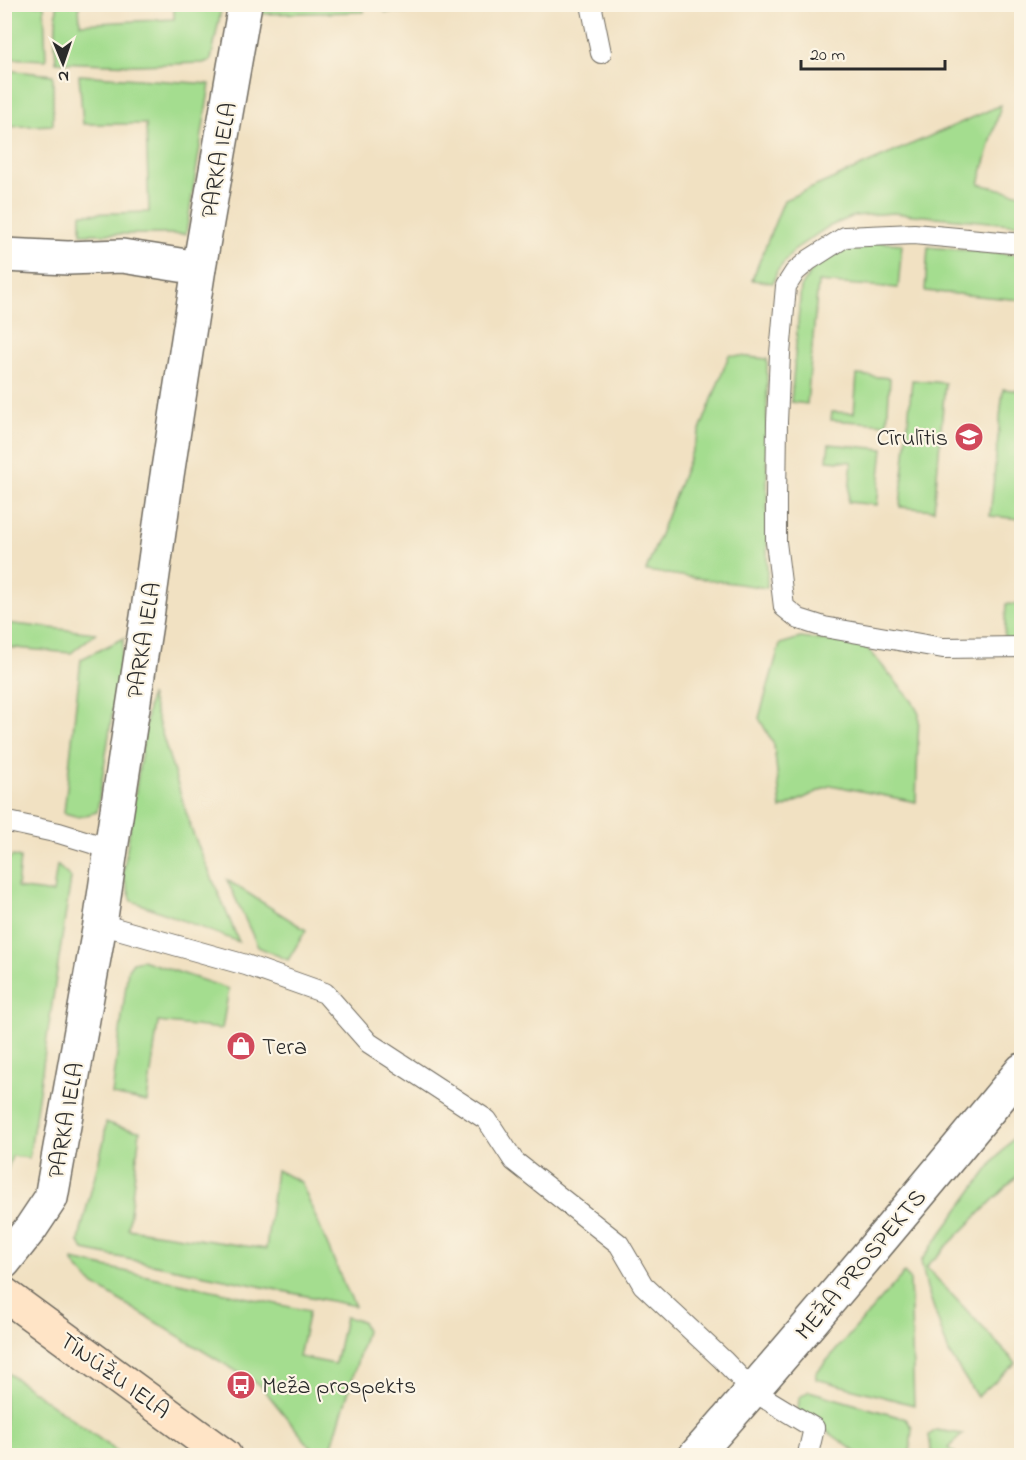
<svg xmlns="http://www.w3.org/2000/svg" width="1026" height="1460" font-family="'Indie Flower',sans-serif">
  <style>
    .green { fill: #a4dd8f; stroke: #68845d; stroke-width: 1.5 }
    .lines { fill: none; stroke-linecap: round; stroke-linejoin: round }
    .service-casing { stroke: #706b60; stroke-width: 22 }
    .minor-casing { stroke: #706b60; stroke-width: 36 }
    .secondary-casing { stroke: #706b60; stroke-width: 36 }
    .service { stroke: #fff; stroke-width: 20 }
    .minor { stroke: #fff; stroke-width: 33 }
    .secondary { stroke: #ffe4c6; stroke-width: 33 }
    .labels { text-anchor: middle; stroke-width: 4.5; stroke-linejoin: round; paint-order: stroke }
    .street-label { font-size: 24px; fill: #2b2b2b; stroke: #fcf5e5 }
    .poi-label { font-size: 24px; fill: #2b2b2b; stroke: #fcf5e5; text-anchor: start }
  </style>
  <rect width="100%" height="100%" fill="#fcf5e5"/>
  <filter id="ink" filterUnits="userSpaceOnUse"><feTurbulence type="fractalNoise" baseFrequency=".0167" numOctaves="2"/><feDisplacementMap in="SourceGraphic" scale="12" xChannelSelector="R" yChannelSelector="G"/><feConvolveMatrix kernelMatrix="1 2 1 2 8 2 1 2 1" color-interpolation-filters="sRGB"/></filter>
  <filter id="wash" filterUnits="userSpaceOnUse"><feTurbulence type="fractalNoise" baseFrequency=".008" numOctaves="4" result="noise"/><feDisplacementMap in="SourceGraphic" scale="24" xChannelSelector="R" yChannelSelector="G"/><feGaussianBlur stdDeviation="1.35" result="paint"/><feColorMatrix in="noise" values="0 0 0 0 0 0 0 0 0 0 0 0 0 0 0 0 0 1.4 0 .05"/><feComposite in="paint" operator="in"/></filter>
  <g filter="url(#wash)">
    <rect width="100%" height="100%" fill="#f1e1c2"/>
    <g class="green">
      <polygon points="5,4 44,5 46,60 5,58"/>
      <polygon points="57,4 79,5 80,24 174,19 174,5 222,5 211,60 203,63 136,65 56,62 55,46"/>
      <polygon points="259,5 364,5 364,12 257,14"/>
      <rect x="385" y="5" width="80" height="7"/>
      <polygon points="5,70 53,75 53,125 5,127"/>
      <polygon points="79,75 210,84 186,234 81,234 81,214 149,212 146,124 83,124"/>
      <polygon points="1001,105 979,184 1021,194 1021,225 893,213 854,216 828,227 795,249 777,271 773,283 752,280 784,200"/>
      <polygon points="866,241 902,244 898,288 818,282 807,404 791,402 801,287 815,266 838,251"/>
      <polygon points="928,247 1021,255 1021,300 925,291"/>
      <polygon points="729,355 767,359 767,588 646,571"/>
      <polygon points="857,375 890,378 887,424 831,420 832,412 854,413"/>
      <polygon points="912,380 945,383 934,510 900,507"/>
      <polygon points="1003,389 1021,391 1021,519 990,516"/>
      <polygon points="829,444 883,449 877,505 848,502 852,462 827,460"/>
      <polygon points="1006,604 1021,605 1021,639 1004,641"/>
      <polygon points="4,624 5,623 96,633 71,653 5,647"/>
      <polygon points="124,638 97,812 79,817 64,813 81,659"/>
      <polygon points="800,638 864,644 912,701 919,714 916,802 831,785 781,809 774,745 759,718 780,644"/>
      <polygon points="150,695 192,831 239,942 132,901 123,875"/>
      <polygon points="13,856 20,858 17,888 53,893 57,865 71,878 29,1158 12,1156 5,1177 4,862"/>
      <polygon points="227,880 306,930 288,960 258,947"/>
      <polygon points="142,960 229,989 222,1029 158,1022 147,1102 112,1095 128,969 133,962"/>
      <polygon points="106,1122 119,1127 140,1131 128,1229 266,1249 276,1170 301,1182 343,1282 355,1306 84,1250 79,1242 81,1230 104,1140"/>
      <polygon points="1021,1129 1021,1172 926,1267 1016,1363 977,1397 949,1353 927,1288 921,1261 994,1161"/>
      <polygon points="73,1260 309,1311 299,1357 335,1364 345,1317 362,1321 366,1331 350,1387 329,1455 317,1455 261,1386 91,1283 73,1263"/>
      <polygon points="904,1273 910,1279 914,1405 816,1379 816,1373"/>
      <polygon points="4,1371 5,1371 122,1455 5,1455"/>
      <polygon points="809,1391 906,1419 912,1427 910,1455 860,1455 798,1410 799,1398"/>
      <polygon points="936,1430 963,1434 948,1448 958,1455 932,1455 929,1435"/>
    </g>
  </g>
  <g filter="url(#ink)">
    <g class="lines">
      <g class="service-casing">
        <g id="service">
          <polyline points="591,4 601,53"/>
          <polyline points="1022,244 914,234 845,237 809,260 795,272 786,286 780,354 777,422 776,499 776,542 784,607 799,619 824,627 943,648 1022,647"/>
          <polyline points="4,821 59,833 111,849"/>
          <polyline points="100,924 246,965 325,993 369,1043 487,1120 514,1161 619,1244 643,1285 723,1360 753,1391 814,1428 808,1454"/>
        </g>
      </g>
      <g class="minor-casing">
        <g id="minor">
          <polyline points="4,255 68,258 122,256 199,268"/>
          <polyline points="4,1262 31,1228 51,1198 100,924 111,849 147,617 166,482 199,268 245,4"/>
          <path d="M695,1456C807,1330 915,1200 1022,1070"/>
        </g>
      </g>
      <g class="secondary-casing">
        <polyline id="secondary" points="4,1294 225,1456"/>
      </g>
      <use href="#service" class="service"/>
      <use href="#minor" class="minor"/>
      <use href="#secondary" class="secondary"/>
    </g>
  </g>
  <defs>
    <g id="school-disc" transform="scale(1.5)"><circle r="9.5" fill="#d1495b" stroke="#fcf5e5"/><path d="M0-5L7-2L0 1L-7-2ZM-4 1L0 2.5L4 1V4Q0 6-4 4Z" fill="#fff"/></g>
    <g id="shop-disc" transform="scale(1.5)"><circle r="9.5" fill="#d1495b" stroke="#fcf5e5"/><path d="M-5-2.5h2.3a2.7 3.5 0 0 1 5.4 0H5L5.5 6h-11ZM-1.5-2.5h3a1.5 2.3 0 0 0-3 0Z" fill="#fff"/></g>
    <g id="bus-disc" transform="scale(1.5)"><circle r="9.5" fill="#d1495b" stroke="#fcf5e5"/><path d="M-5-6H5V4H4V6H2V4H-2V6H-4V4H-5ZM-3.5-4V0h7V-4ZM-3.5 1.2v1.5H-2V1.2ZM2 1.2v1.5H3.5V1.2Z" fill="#fff"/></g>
  </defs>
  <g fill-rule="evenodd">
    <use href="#school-disc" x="969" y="437"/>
    <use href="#shop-disc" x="241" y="1046"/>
    <use href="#bus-disc" x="241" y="1385"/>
  </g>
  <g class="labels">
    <g class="street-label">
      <text transform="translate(218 160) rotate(-80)" y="8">PARKA IELA</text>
      <text transform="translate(143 640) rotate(-81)" y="8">PARKA IELA</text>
      <text transform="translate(65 1120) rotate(-80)" y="8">PARKA IELA</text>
      <text transform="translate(860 1264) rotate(-50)" y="8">MEŽA PROSPEKTS</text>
      <text transform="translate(115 1375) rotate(36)" y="8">TĪNŪŽU IELA</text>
    </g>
    <g class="poi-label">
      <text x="948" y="445" text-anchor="end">Cīrulītis</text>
      <text x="262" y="1054">Tera</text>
      <text x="262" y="1393">Meža prospekts</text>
    </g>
  </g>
  <rect width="1026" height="1460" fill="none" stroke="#fcf5e5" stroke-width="24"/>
  <g transform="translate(63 63) rotate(178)" stroke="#fcf5e5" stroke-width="4.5" paint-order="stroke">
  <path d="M0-4.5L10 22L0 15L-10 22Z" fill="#2b2b2b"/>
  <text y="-9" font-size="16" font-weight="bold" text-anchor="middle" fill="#2b2b2b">N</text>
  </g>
  <path d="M801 60v9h144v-9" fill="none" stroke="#2b2b2b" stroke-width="3"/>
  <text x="810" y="60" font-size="18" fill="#2b2b2b" stroke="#fcf5e5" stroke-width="4.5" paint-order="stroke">20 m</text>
</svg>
